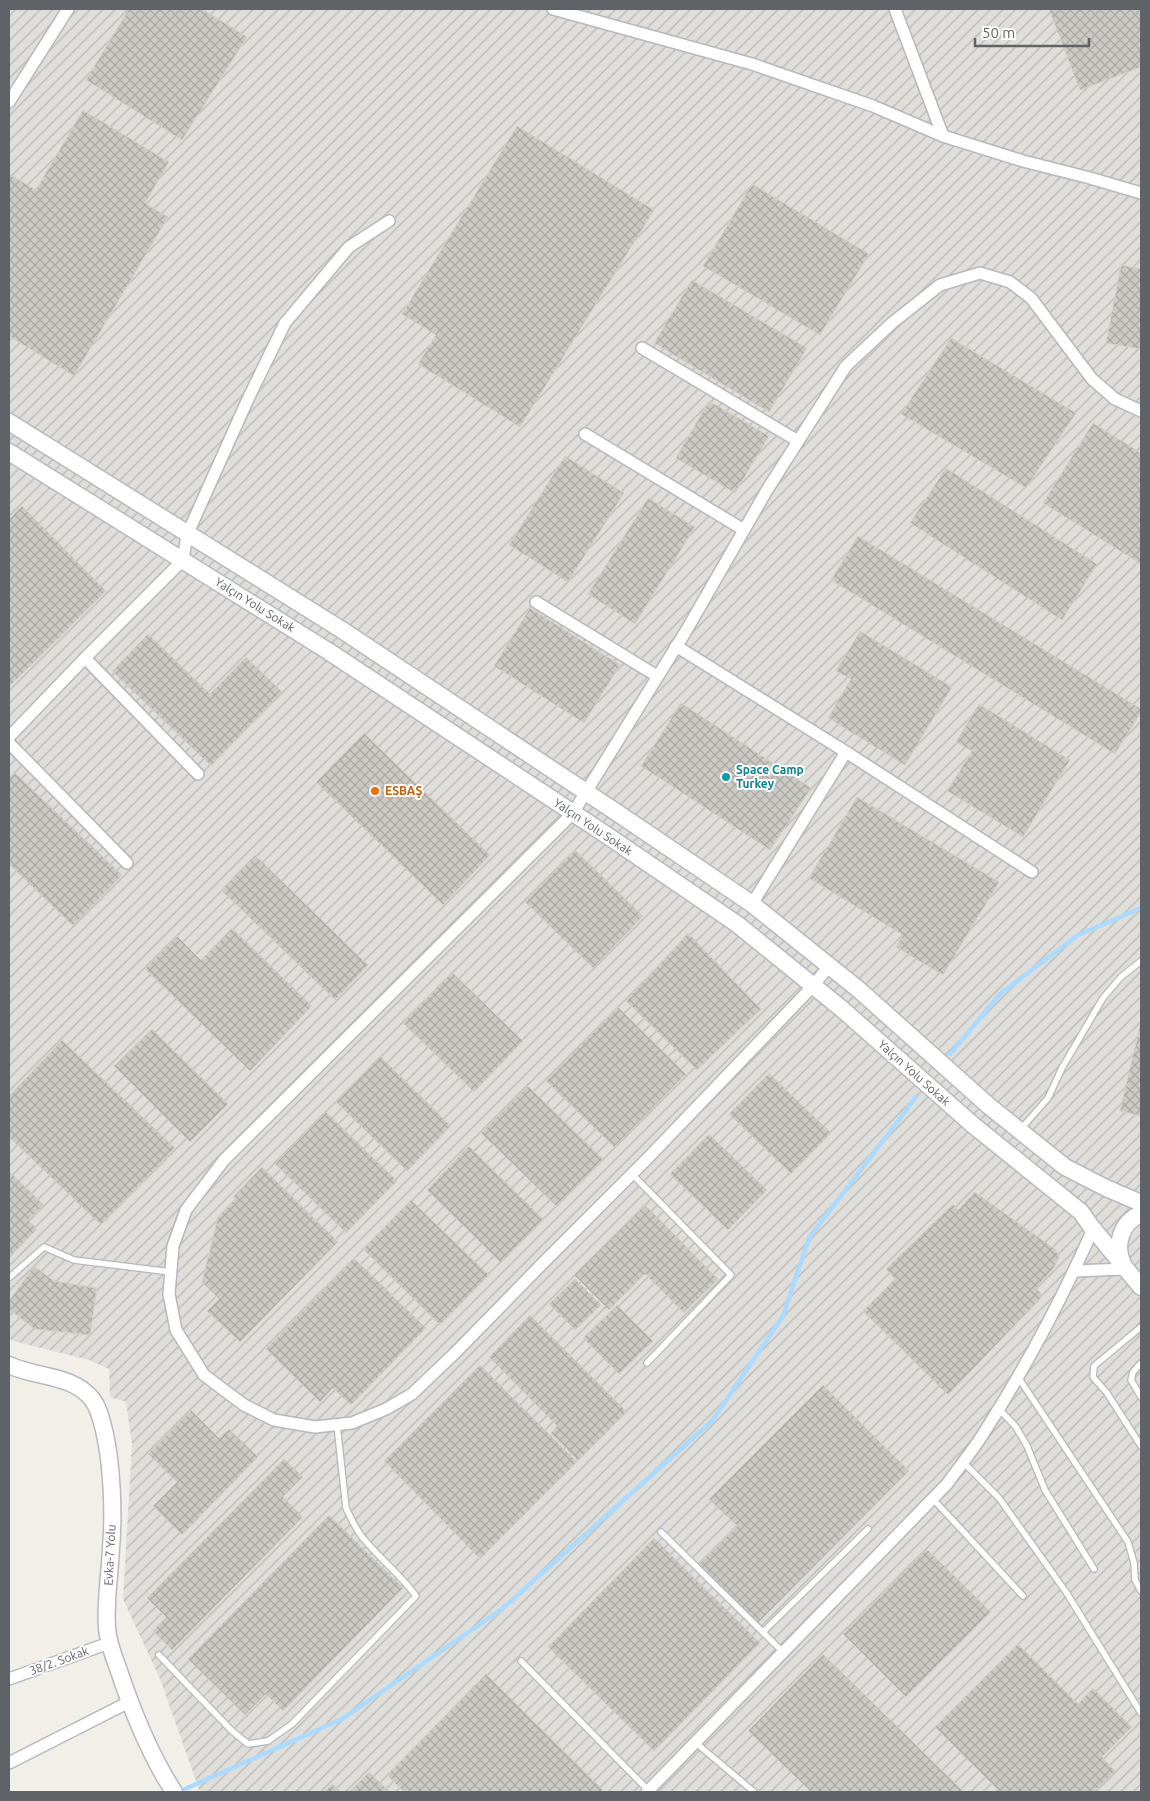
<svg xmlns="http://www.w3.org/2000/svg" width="1150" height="1801" font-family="Ubuntu,sans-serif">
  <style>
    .industrial { fill: url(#industrial-furrows) }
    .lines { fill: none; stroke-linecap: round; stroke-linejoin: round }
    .stream { stroke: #aadaff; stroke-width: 4.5 }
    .building { fill: url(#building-cross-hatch); stroke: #d6d1c6 }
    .lane-casing { stroke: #b5b8bc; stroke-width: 8 }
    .street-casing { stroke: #b5b8bc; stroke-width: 14 }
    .secondary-casing { stroke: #b6babf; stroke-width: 19 }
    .lane { stroke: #fff; stroke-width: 5.5 }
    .street { stroke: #fff; stroke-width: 11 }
    .secondary { stroke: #fff; stroke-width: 16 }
    .culture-dot { fill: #0f9aa8; stroke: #fff; stroke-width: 2 }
    .food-dot { fill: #e8710a; stroke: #fff; stroke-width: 2 }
    .labels { text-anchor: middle; stroke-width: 4; stroke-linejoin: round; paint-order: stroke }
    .street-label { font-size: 12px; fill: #5f6368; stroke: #fff }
    .culture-label { font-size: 12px; font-weight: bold; fill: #0d838f; stroke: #fff; text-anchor: start }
    .food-label { font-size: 12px; font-weight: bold; fill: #c56008; stroke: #fff; text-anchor: start }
  </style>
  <defs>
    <pattern id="industrial-furrows" width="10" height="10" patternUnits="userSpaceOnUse" patternTransform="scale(1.25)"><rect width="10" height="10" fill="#e0deda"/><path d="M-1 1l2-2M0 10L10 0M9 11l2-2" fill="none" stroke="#b9b8b5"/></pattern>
    <pattern id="building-cross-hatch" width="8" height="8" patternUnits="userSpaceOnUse" patternTransform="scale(1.25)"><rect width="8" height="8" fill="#cccac5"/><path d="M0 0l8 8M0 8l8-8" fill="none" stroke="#a9a8a4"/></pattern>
  </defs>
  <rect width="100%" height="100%" fill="#f1efe8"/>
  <polygon class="industrial" points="9,9 1141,9 1141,1792 200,1792 160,1679 123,1599 132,1444 126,1402 110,1397 109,1369 89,1360 13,1341 9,1338"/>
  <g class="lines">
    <g class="stream">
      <polyline points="950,1054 1000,994 1078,935 1141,908"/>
      <polyline points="185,1789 342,1719 502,1609 712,1421 783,1316 809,1238 916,1097"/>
    </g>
  </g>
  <g class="building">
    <polygon points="129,9 202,9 247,37 182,140 86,80"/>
    <polygon points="1049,9 1141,9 1141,67 1080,90"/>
    <polygon points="83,110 169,162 145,203 168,217 74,376 9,336 9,174 36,190"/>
    <polygon points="517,126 654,210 520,427 418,364 436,335 402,314"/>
    <polygon points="752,184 869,254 820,335 703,266"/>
    <polygon points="1121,265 1141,269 1141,349 1106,343"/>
    <polygon points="692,280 807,348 769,412 654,343"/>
    <polygon points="951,338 1076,413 1026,488 901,414"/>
    <polygon points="709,401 769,436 735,493 676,458"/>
    <polygon points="1093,423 1141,453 1141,564 1043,503"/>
    <polygon points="565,456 624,493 568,582 509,545"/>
    <polygon points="946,468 1097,564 1062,620 910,523"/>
    <polygon points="648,498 695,527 635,624 588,594"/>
    <polygon points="22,506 106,591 9,687 9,519"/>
    <polygon points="858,536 1141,709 1141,712 1115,754 831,580"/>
    <polygon points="530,608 620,665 584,723 494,666"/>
    <polygon points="860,631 952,687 905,765 828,718 851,679 836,671"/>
    <polygon points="148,634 210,694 246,657 282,692 211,766 112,671"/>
    <polygon points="681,703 811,788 770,850 641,766"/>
    <polygon points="979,704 1070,760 1023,837 947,791 972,751 956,742"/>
    <polygon points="364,733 490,855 443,905 316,782"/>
    <polygon points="15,773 122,875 73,926 9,864 9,779"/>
    <polygon points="857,797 999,882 943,975 896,947 903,935 809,878"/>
    <polygon points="575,850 643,916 593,968 525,902"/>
    <polygon points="255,855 368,965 335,1000 221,890"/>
    <polygon points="232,928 312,1006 250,1071 145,969 177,936 201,960"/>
    <polygon points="688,933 761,1009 697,1070 626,1001"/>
    <polygon points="452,972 523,1041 474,1092 403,1023"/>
    <polygon points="618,1007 686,1074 614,1147 546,1081"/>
    <polygon points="1141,1021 1141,1116 1120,1111"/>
    <polygon points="152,1029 228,1104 190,1142 114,1066"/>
    <polygon points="62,1040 175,1148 101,1225 9,1137 9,1096"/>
    <polygon points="380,1056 451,1126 407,1171 336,1102"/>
    <polygon points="769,1073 831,1133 791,1174 729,1114"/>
    <polygon points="528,1086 603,1159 556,1206 481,1133"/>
    <polygon points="326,1112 397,1181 346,1233 275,1164"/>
    <polygon points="709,1134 767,1190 728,1230 670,1174"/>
    <polygon points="469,1146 543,1219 501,1263 427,1190"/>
    <polygon points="262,1167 338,1242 240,1342 207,1311 219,1299 202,1282 218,1217 235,1199 233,1197"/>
    <polygon points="9,1171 44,1205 28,1220 37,1229 9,1258"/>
    <polygon points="975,1192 1056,1250 1059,1257 1053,1269 1036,1288 1043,1296 948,1395 863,1311 895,1279 886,1269 953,1204 958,1210"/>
    <polygon points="411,1200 489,1275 440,1325 363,1249"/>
    <polygon points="645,1205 718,1279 684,1313 645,1274 609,1310 574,1275"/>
    <polygon points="354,1258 426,1328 351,1405 333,1388 320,1402 266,1349"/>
    <polygon points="34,1266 54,1281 97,1288 90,1335 34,1329 9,1309 9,1301"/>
    <polygon points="575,1279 601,1305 575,1330 549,1304"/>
    <polygon points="617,1305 653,1341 619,1374 583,1338"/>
    <polygon points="530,1315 627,1412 578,1461 551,1433 557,1426 489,1357"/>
    <polygon points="480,1365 577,1462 480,1559 384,1461"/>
    <polygon points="823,1385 909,1471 757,1624 698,1565 737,1526 709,1499"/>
    <polygon points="191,1410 219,1438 229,1429 258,1457 182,1535 153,1506 177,1482 148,1454"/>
    <polygon points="284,1459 303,1477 283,1497 303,1517 172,1650 153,1631 166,1617 147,1598"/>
    <polygon points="329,1515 403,1588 283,1711 266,1694 245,1715 188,1659"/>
    <polygon points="654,1538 760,1643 654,1751 548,1647"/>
    <polygon points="927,1549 991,1612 906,1697 843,1634"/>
    <polygon points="1018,1644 1078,1704 1093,1688 1132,1727 1102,1757 1115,1771 1094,1792 1000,1792 935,1727"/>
    <polygon points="823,1654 964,1792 811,1792 748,1731"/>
    <polygon points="486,1674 603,1790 601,1792 404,1792 387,1775"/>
    <polygon points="369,1772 390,1792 349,1792"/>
    <polygon points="332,1784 341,1792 324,1792"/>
  </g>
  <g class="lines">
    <g class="lane-casing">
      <g id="lane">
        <polyline points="1021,1129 1048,1098 1062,1068 1103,998 1121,977 1141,961"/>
        <polyline points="632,1174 731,1275 647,1363"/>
        <polyline points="10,1277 44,1247 74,1260 171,1272"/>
        <polyline points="1141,1327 1094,1366 1093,1377 1107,1393 1141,1446"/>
        <polyline points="1141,1363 1133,1372 1131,1380 1141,1397"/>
        <polyline points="1018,1377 1128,1542 1134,1563 1135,1580 1141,1591"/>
        <polyline points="999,1409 1016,1427 1027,1446 1045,1490 1094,1569"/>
        <polyline points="963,1462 999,1498 1066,1592 1141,1713"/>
        <polyline points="933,1499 1023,1596"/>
        <polyline points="661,1532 784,1653"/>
        <polyline points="763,1632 868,1529"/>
        <path d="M159,1655L232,1731L248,1744L268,1741L292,1724L416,1596C401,1575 380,1559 363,1538C356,1530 351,1518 346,1508L337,1425"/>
        <polyline points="521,1661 649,1791"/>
        <polyline points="696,1743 754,1792"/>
      </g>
    </g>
    <g class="street-casing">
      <g id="street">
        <polyline points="553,9 752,64 873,106 943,136 1023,161 1090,178 1141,193"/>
        <polyline points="895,9 943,136"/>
        <polyline points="9,102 68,9"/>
        <polyline points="642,348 798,441"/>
        <polyline points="585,434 744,530"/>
        <polyline points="536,602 657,676"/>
        <polyline points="676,646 846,752 1032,872"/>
        <polyline points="85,658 198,774"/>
        <polyline points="9,737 85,658 183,560 187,535 248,399 285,323 349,247 389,221"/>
        <polyline points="9,743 127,863"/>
        <polyline points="752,904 846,752"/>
        <polyline points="829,966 813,986 646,1160 544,1262 455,1353 412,1394 386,1409 352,1423 315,1427 274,1420 244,1405 204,1375 176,1330 169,1294 173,1246 186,1210 224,1160 573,813 686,631 767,490 846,366 892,323 940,285 980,273 1010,282 1031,298 1092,379 1115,399 1141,411"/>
        <polyline points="1075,1271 1125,1269"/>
        <polyline points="9,1679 109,1643"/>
        <polyline points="9,1763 129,1702"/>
        <path d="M647,1792L947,1484C960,1466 974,1449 985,1431C1026,1367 1062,1299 1093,1229"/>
      </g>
    </g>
    <g class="secondary-casing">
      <g id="secondary">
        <polyline points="9,422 342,630 619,814 752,904 858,989 989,1106 1065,1167 1106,1188 1141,1203"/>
        <polyline points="9,452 328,651 605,834 737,924 842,1009 973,1125 1081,1212 1090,1225 1141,1287"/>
        <path d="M1123,1264C1114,1246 1121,1222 1141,1214"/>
        <path d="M9,1365C36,1378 72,1374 92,1399C99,1408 101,1419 104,1430C112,1463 114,1514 111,1548C110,1574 105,1601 107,1628C108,1643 114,1657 119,1671C133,1713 150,1755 174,1792"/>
      </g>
    </g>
    <use href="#lane" class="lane"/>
    <use href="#street" class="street"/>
    <use href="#secondary" class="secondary"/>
  </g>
  <circle class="culture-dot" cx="726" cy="777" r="5"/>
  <circle class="food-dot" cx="375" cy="791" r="5"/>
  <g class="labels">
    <g class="street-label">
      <text transform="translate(255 605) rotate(32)" y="4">Yalçın Yolu Sokak</text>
      <text transform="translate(593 827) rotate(34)" y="4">Yalçın Yolu Sokak</text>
      <text transform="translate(914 1073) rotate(42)" y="4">Yalçın Yolu Sokak</text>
      <text transform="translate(110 1555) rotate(-87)" y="4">Evka-7 Yolu</text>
      <text transform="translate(59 1661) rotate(-20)" y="4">38/2. Sokak</text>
    </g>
    <g class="culture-label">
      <text x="736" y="774">Space Camp<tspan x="736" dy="14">Turkey</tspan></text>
    </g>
    <g class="food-label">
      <text x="385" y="795">ESBAŞ</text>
    </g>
  </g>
  <rect width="1150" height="1801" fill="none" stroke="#5f6368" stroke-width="20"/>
  <path d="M975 38v8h114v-8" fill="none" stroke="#5f6368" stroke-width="2.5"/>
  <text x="982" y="38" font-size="15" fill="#5f6368" stroke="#ffffff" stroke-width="4" paint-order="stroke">50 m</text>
</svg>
